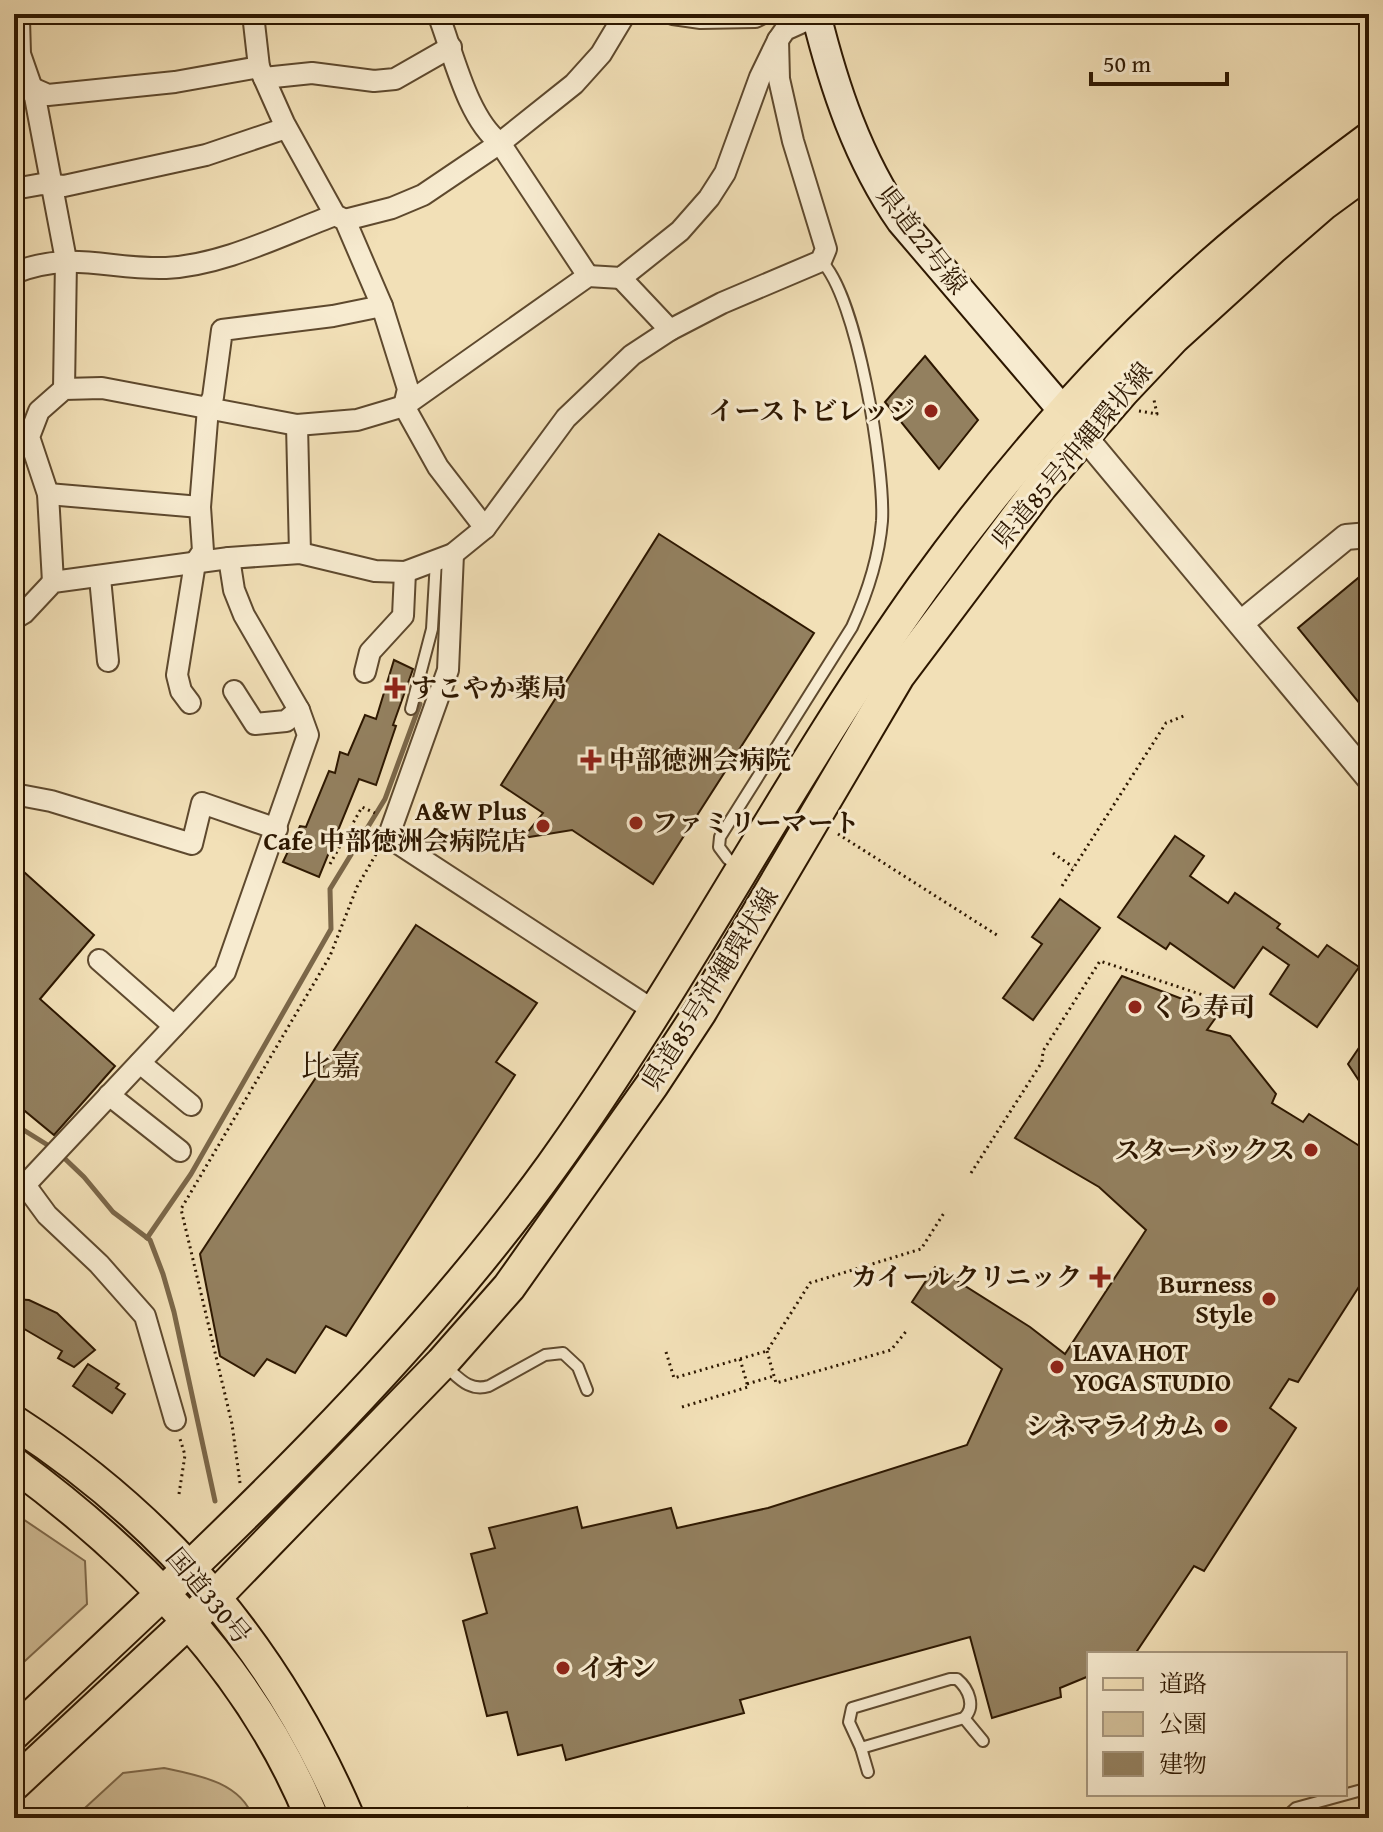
<svg xmlns="http://www.w3.org/2000/svg" width="1383" height="1832" font-family="'Gentium Book Plus','Noto Serif JP',serif">
  <style>
    .green { fill: #d1be98; stroke: #7f6a4c; stroke-width: 2 }
    .lines { fill: none; stroke-linecap: round; stroke-linejoin: round }
    .stream { stroke: #7b6749; stroke-width: 5 }
    .building { fill: #93805f; stroke: #2d1700; stroke-width: 2 }
    .service-casing { stroke: #5e492e; stroke-width: 14 }
    .minor-casing { stroke: #5e492e; stroke-width: 24 }
    .tertiary-casing { stroke: #5e492e; stroke-width: 28 }
    .secondary-casing { stroke: #2d1700; stroke-width: 32 }
    .primary-casing { stroke: #2d1700; stroke-width: 36 }
    .trunk-casing { stroke: #2d1700; stroke-width: 36 }
    .path { stroke: #2d1700; stroke-width: 3; stroke-dasharray: 2 4; stroke-linecap: butt }
    .service { stroke: #f7ebd0; stroke-width: 10 }
    .minor { stroke: #f7ebd0; stroke-width: 20 }
    .tertiary { stroke: #f7ebd0; stroke-width: 24 }
    .secondary { stroke: #f7ebd0; stroke-width: 28 }
    .primary { stroke: #f2e0b7; stroke-width: 32 }
    .trunk { stroke: #f2e0b7; stroke-width: 32 }
    .poi-dot { fill: #8f2418; stroke: #f7ebd0; stroke-width: 3 }
    .labels { text-anchor: middle; stroke-width: 6; stroke-linejoin: round; paint-order: stroke }
    .street-label { font-size: 26px; fill: #2d1700; stroke: #f7ebd0 }
    .poi-label { font-size: 26px; font-weight: bold; fill: #2d1700; stroke: #f7ebd0; text-anchor: end }
    .quarter-label { font-size: 30px; fill: #2d1700; stroke: #f7ebd0 }
  </style>
  <rect width="100%" height="100%" fill="#f2e0b7"/>
  <filter id="stains"><feTurbulence type="fractalNoise" baseFrequency=".0025" numOctaves="4"/><feColorMatrix values="0 0 0 0 .2 0 0 0 0 .09 0 0 0 0 .02 0 0 0 .5 -.17"/></filter>
  <radialGradient id="worn" r=".72"><stop offset=".6" stop-color="#630" stop-opacity="0"/><stop offset="1" stop-color="#630" stop-opacity=".3"/></radialGradient>
  <g class="green">
    <polygon points="14,1513 85,1561 87,1604 14,1671"/>
    <path d="M164,1768C197,1775 241,1782 253,1818H74L123,1773Z"/>
  </g>
  <g class="lines">
    <g class="stream">
      <polyline points="14,1124 54,1149"/>
      <polyline points="61,1155 84,1177 113,1212 150,1240 163,1274 174,1312 215,1501"/>
      <polyline points="147,1238 191,1174 331,929 330,889 385,799 420,704"/>
    </g>
  </g>
  <g class="building">
    <polygon points="925,356 978,420 939,469 885,402"/>
    <polygon points="659,534 814,633 653,884 572,830 523,838 543,813 501,785"/>
    <polygon points="1369,569 1369,715 1298,628"/>
    <polygon points="394,660 413,669 393,725 396,726 376,785 359,779 319,877 283,862 300,826 306,827 329,771 335,773 340,752 348,755 365,715 376,719"/>
    <polygon points="1175,836 1204,856 1190,876 1228,903 1235,893 1280,924 1277,928 1318,957 1327,945 1359,967 1317,1027 1270,994 1289,965 1263,947 1234,988 1170,943 1166,949 1118,917"/>
    <polygon points="14,863 94,935 40,999 115,1066 54,1135 14,1102"/>
    <polygon points="1060,899 1100,928 1033,1020 1003,998 1042,944 1032,937"/>
    <polygon points="416,925 537,1003 496,1062 515,1075 346,1336 326,1326 295,1373 267,1359 254,1376 220,1356 200,1254"/>
    <polygon points="1122,976 1219,1013 1207,1030 1230,1036 1276,1094 1272,1103 1303,1122 1309,1114 1369,1152 1369,1271 1298,1382 1289,1379 1270,1408 1296,1428 1204,1571 1194,1566 1135,1654 1089,1654 1089,1676 1060,1688 1061,1697 992,1718 970,1637 740,1700 744,1713 566,1760 562,1745 518,1755 507,1712 487,1716 463,1621 487,1613 471,1554 495,1548 489,1528 577,1507 582,1528 671,1508 677,1528 768,1508 967,1445 1002,1369 912,1302 935,1267 1030,1327 1065,1354 1146,1230 1099,1187 1015,1138"/>
    <polygon points="1369,1033 1369,1096 1348,1064"/>
    <polygon points="14,1299 29,1300 57,1313 95,1350 74,1367 58,1358 62,1351 14,1323"/>
    <polygon points="88,1364 119,1384 116,1388 125,1394 112,1413 73,1386"/>
  </g>
  <g class="lines">
    <g class="service-casing">
      <g id="service">
        <polyline points="411,709 432,629 436,561"/>
        <path d="M741,868L728,859L719,847L720,837L852,627C867,594 879,557 882,521C885,470 857,295 821,261"/>
        <path d="M444,1365C459,1378 469,1392 489,1386L545,1355L563,1353L578,1367L587,1390"/>
        <path d="M950,1679H957C969,1689 976,1707 964,1718L861,1748L849,1722L852,1708Z"/>
        <polyline points="964,1718 983,1741"/>
        <polyline points="861,1748 868,1772"/>
        <polyline points="1285,1818 1296,1808 1369,1788"/>
      </g>
    </g>
    <g class="minor-casing">
      <g id="minor">
        <polyline points="22,14 19,19 20,54 35,97 66,260 64,389"/>
        <polyline points="253,14 259,67 284,123 335,215 345,220 382,306 408,389 404,406 438,467 485,528"/>
        <path d="M438,14C453,52 467,118 500,143L588,276"/>
        <polyline points="673,14 701,18 755,17 761,14"/>
        <polyline points="264,78 312,73 374,81 395,79 451,47"/>
        <polyline points="14,92 32,88 48,95 175,82 259,67"/>
        <polyline points="14,189 42,184 64,186 206,155 286,128"/>
        <polyline points="345,220 392,208 423,195 500,143 574,84 601,54 625,14"/>
        <path d="M14,273C71,250 110,270 166,268C224,265 281,235 335,215"/>
        <polyline points="621,278 670,330"/>
        <polyline points="297,425 300,553"/>
        <polyline points="48,494 200,507"/>
        <polyline points="453,554 448,670 390,832 399,844 656,1012"/>
        <polyline points="100,578 108,661"/>
        <polyline points="53,582 48,494 29,437 39,411 64,389 102,388 297,425 357,420 404,406 588,276 621,278 680,231 709,198 725,173 760,77 778,40 785,30 816,16"/>
        <polyline points="14,619 24,613 53,582 229,558 300,553 375,571 405,572 453,554 485,528 566,418 632,355 670,330 722,303 821,261 826,249 793,141 779,79 778,40"/>
        <polyline points="365,672 370,652 403,616 405,572"/>
        <polyline points="234,691 255,724 286,721 299,710"/>
        <polyline points="190,703 181,691 177,675 195,563 203,551 200,507 208,408 213,397 222,330 333,316 382,306"/>
        <polyline points="14,794 51,801 192,844 202,803 277,829"/>
        <polyline points="99,960 174,1026"/>
        <polyline points="140,1063 191,1105"/>
        <polyline points="109,1095 180,1151"/>
        <polyline points="14,1180 25,1185 47,1215 99,1264 145,1316 175,1420"/>
        <polyline points="25,1185 225,972 308,735 299,710 244,615 234,590 229,558"/>
      </g>
    </g>
    <g class="tertiary-casing">
      <g id="tertiary">
        <polyline points="1083,435 1369,778"/>
        <polyline points="1241,623 1346,537 1369,535"/>
      </g>
    </g>
    <g class="secondary-casing">
      <path id="secondary" d="M816,14C834,87 858,159 901,221L1076,426"/>
    </g>
    <g class="primary-casing">
      <g id="primary">
        <path d="M14,1733C204,1555 399,1378 552,1166C686,979 790,774 923,587C1007,471 1104,359 1212,264C1262,220 1315,179 1369,139"/>
        <polyline points="14,1784 215,1597 442,1363 509,1287 652,1085 700,1012 898,676 1040,487 1122,392 1173,338 1272,248 1324,203 1369,170"/>
      </g>
    </g>
    <g class="trunk-casing">
      <g id="trunk">
        <path d="M14,1422C167,1521 276,1650 348,1818"/>
        <path d="M14,1464C139,1556 253,1672 312,1818"/>
      </g>
    </g>
    <g class="path">
      <polyline points="1139,411 1157,414 1154,400"/>
      <polyline points="838,834 1000,937"/>
      <polyline points="1053,853 1073,867"/>
      <polyline points="330,864 362,807 375,813"/>
      <polyline points="1062,886 1166,723 1186,715"/>
      <polyline points="971,1173 1042,1062 1043,1051 1100,961 1209,997"/>
      <polyline points="767,1351 776,1383 891,1350 908,1329"/>
      <polyline points="666,1352 674,1378 767,1351 810,1283 921,1249 944,1213"/>
      <polyline points="747,1384 774,1376"/>
      <polyline points="682,1407 748,1387 740,1359"/>
      <polyline points="240,1483 232,1424 181,1209 330,956 357,887 379,849"/>
      <polyline points="179,1494 185,1455 180,1439"/>
      <polyline points="439,1818 468,1808"/>
    </g>
    <use href="#service" class="service"/>
    <use href="#minor" class="minor"/>
    <use href="#tertiary" class="tertiary"/>
    <use href="#secondary" class="secondary"/>
    <use href="#primary" class="primary"/>
    <use href="#trunk" class="trunk"/>
  </g>
  <g class="poi-dot">
    <circle cx="931" cy="411" r="8"/>
    <path d="M391 676h8v8h8v8h-8v8h-8v-8h-8v-8h8z"/>
    <path d="M587 748h8v8h8v8h-8v8h-8v-8h-8v-8h8z"/>
    <circle cx="636" cy="823" r="8"/>
    <circle cx="543" cy="826" r="8"/>
    <circle cx="1135" cy="1007" r="8"/>
    <circle cx="1311" cy="1150" r="8"/>
    <path d="M1096 1265h8v8h8v8h-8v8h-8v-8h-8v-8h8z"/>
    <circle cx="1269" cy="1299" r="8"/>
    <circle cx="1057" cy="1367" r="8"/>
    <circle cx="1221" cy="1426" r="8"/>
    <circle cx="563" cy="1668" r="8"/>
  </g>
  <g class="labels">
    <g class="street-label">
      <text transform="translate(922 240) rotate(52)" y="9">県道22号線</text>
      <text transform="translate(1072 455) rotate(-50)" y="9">県道85号沖縄環状線</text>
      <text transform="translate(710 989) rotate(-58)" y="9">県道85号沖縄環状線</text>
      <text transform="translate(209 1596) rotate(50)" y="9">国道330号</text>
    </g>
    <g class="poi-label">
      <text x="915" y="420">イーストビレッジ</text>
      <text x="411" y="697" text-anchor="start">すこやか薬局</text>
      <text x="609" y="769" text-anchor="start">中部徳洲会病院</text>
      <text x="527" y="820">A&amp;W Plus<tspan x="527" dy="30">Cafe 中部徳洲会病院店</tspan></text>
      <text x="652" y="832" text-anchor="start">ファミリーマート</text>
      <text x="1151" y="1016" text-anchor="start">くら寿司</text>
      <text x="1295" y="1159">スターバックス</text>
      <text x="1082" y="1286">カイールクリニック</text>
      <text x="1253" y="1293">Burness<tspan x="1253" dy="30">Style</tspan></text>
      <text x="1073" y="1361" text-anchor="start">LAVA HOT<tspan x="1073" dy="30">YOGA STUDIO</tspan></text>
      <text x="1205" y="1435">シネマライカム</text>
      <text x="579" y="1677" text-anchor="start">イオン</text>
    </g>
    <g class="quarter-label">
      <text x="331" y="1076">比嘉</text>
    </g>
  </g>
  <rect width="1383" height="1832" fill="none" stroke="#f2e0b7" stroke-width="48"/>
  <rect x="16" y="16" width="1351" height="1800" fill="none" stroke="#2d1700" stroke-width="4"/>
  <rect x="24" y="24" width="1335" height="1784" fill="none" stroke="#2d1700" stroke-width="2"/>
  <rect x="1087" y="1652" width="260" height="144" fill="#f7ebd0" stroke="#a6967d" stroke-width="2"/>
  <rect x="1103" y="1678" width="40" height="12" fill="#f2e0b7" stroke="#a6967d" stroke-width="2"/>
  <text x="1159" y="1692" font-size="24" fill="#2d1700">道路</text>
  <rect x="1103" y="1712" width="40" height="24" fill="#d1be98" stroke="#a6967d" stroke-width="2"/>
  <text x="1159" y="1732" font-size="24" fill="#2d1700">公園</text>
  <rect x="1103" y="1752" width="40" height="24" fill="#93805f" stroke="#a6967d" stroke-width="2"/>
  <text x="1159" y="1772" font-size="24" fill="#2d1700">建物</text>
  <path d="M1091 72v12h136v-12" fill="none" stroke="#2d1700" stroke-width="4"/>
  <text x="1103" y="72" font-size="24" fill="#2d1700" stroke="#f7ebd0" stroke-width="6" paint-order="stroke">50 m</text>
  <rect width="100%" height="100%" filter="url(#stains)"/>
  <rect width="100%" height="100%" fill="url(#worn)"/>
</svg>
